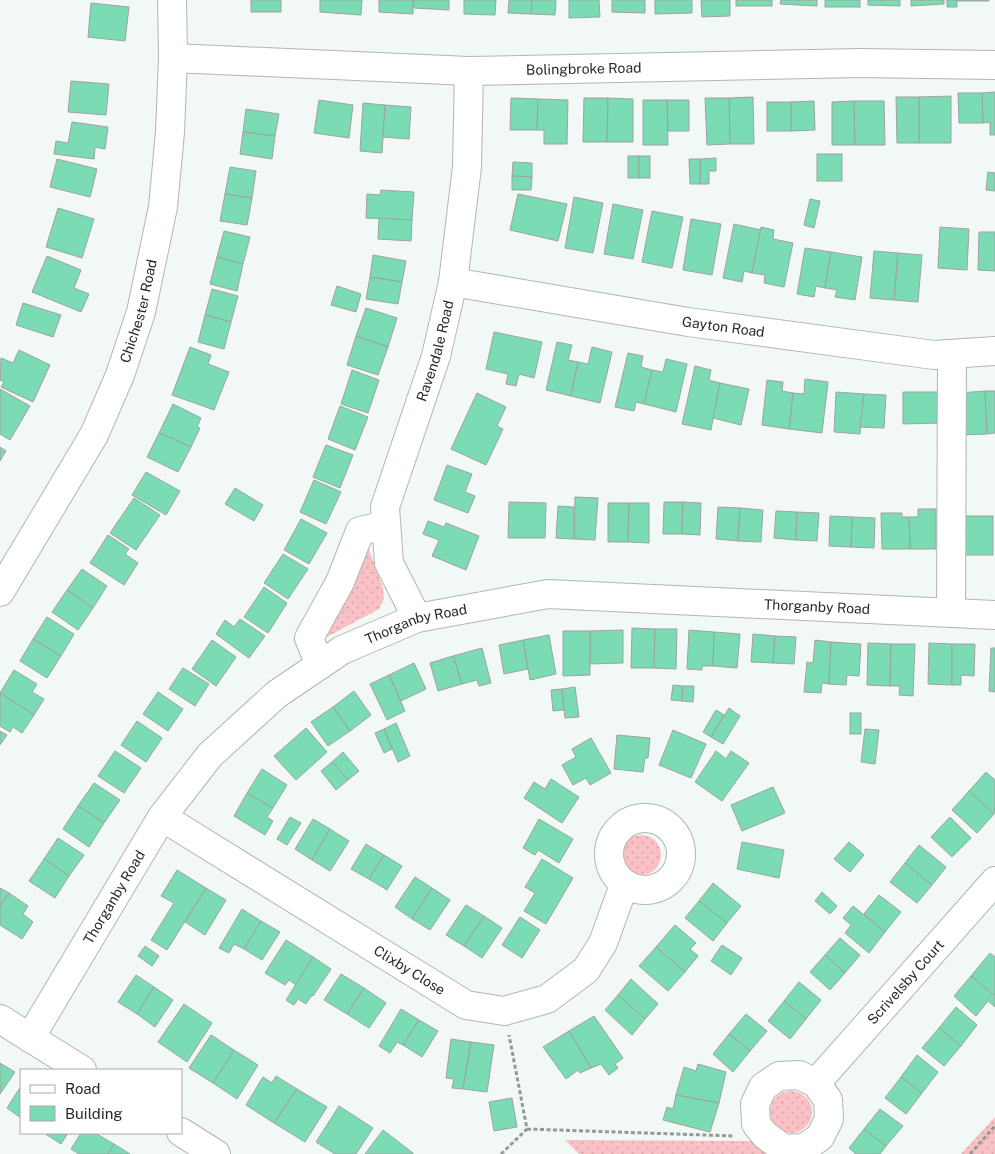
<svg xmlns="http://www.w3.org/2000/svg" width="995" height="1154" font-family="'Public Sans',sans-serif">
  <style>
    .grass { fill: url(#grass-dots) }
    .building { fill: #7adbb4; stroke: #9ea3a0 }
    .lines { fill: none; stroke-linecap: round; stroke-linejoin: round }
    .minor-casing { stroke: #b1b6b4; stroke-width: 30 }
    .path { stroke: #949997; stroke-width: 3; stroke-dasharray: 4 2.5; stroke-linecap: butt }
    .minor { stroke: #fff; stroke-width: 28 }
    .labels { text-anchor: middle; stroke-width: 5; stroke-linejoin: round; paint-order: stroke }
    .street-label { font-size: 14px; fill: #282a29; stroke: #fff }
  </style>
  <defs>
    <pattern id="grass-dots" width="8" height="8" patternUnits="userSpaceOnUse" patternTransform="scale(1.25)"><rect width="8" height="8" fill="#f9c0c5"/><path d="M2 2h.1M6 6h.1" fill="none" stroke="#d5a5a9" stroke-width="1.8" stroke-linecap="round"/></pattern>
  </defs>
  <rect width="100%" height="100%" fill="#f2f8f5"/>
  <g class="grass">
    <polygon points="367,544 383,588 384,599 379,609 325,638"/>
    <circle cx="641" cy="855" r="20"/>
    <circle cx="791" cy="1112" r="21"/>
    <polygon points="995,1117 995,1154 961,1154"/>
    <polygon points="565,1140 751,1141 768,1154 579,1154"/>
  </g>
  <g class="building">
    <rect x="251" y="0" width="30" height="12"/>
    <polygon points="320,0 362,0 361,15 320,12"/>
    <polygon points="379,0 413,0 413,14 379,12"/>
    <polygon points="413,0 449,0 449,10 414,8"/>
    <polygon points="464,0 496,0 495,15 464,14"/>
    <polygon points="509,0 532,0 531,14 508,13"/>
    <polygon points="532,0 556,0 555,15 531,14"/>
    <polygon points="569,0 599,0 600,17 569,18"/>
    <polygon points="612,0 645,0 645,13 612,12"/>
    <polygon points="655,0 692,0 692,13 655,14"/>
    <polygon points="701,0 730,0 730,16 702,17"/>
    <rect x="736" y="0" width="36" height="6"/>
    <polygon points="781,0 817,0 817,6 780,4"/>
    <rect x="825" y="0" width="35" height="7"/>
    <polygon points="868,0 900,0 900,6 868,5"/>
    <polygon points="911,0 944,0 944,4 911,6"/>
    <polygon points="947,0 989,0 989,1 957,1 957,7 947,7"/>
    <polygon points="91,3 129,7 125,41 88,37"/>
    <polygon points="71,81 109,84 106,115 68,112"/>
    <polygon points="995,92 995,135 990,135 990,122 983,123 982,93"/>
    <polygon points="958,93 982,93 983,123 959,123"/>
    <polygon points="951,96 951,143 919,143 919,97"/>
    <polygon points="753,97 754,144 730,144 729,98"/>
    <polygon points="896,97 919,97 919,143 897,143"/>
    <polygon points="511,98 538,99 537,130 510,130"/>
    <polygon points="584,98 608,98 607,142 583,142"/>
    <polygon points="608,98 633,99 633,142 607,142"/>
    <polygon points="705,98 729,98 730,144 707,145"/>
    <polygon points="538,99 568,100 567,144 544,144 544,130 537,130"/>
    <polygon points="319,100 353,105 349,138 314,133"/>
    <polygon points="643,100 667,100 668,145 643,145"/>
    <polygon points="667,100 689,100 689,131 668,131"/>
    <polygon points="814,101 815,130 791,131 791,102"/>
    <polygon points="854,101 855,145 832,145 832,102"/>
    <polygon points="854,101 884,101 885,145 855,145"/>
    <rect x="767" y="102" width="24" height="29"/>
    <polygon points="363,103 385,105 382,153 360,151"/>
    <polygon points="385,105 411,107 409,139 383,137"/>
    <polygon points="246,109 279,114 275,136 243,132"/>
    <polygon points="72,122 108,127 105,149 95,147 94,159 54,154 56,141 68,143"/>
    <polygon points="243,132 275,136 272,159 240,154"/>
    <rect x="817" y="154" width="25" height="27"/>
    <rect x="628" y="156" width="11" height="22"/>
    <rect x="639" y="156" width="11" height="22"/>
    <polygon points="716,158 716,171 709,171 709,184 700,184 700,159"/>
    <polygon points="57,159 97,169 90,197 50,187"/>
    <polygon points="689,159 700,159 700,184 690,184"/>
    <polygon points="513,162 532,163 532,177 512,176"/>
    <polygon points="230,167 256,171 252,198 225,194"/>
    <polygon points="988,172 995,173 995,191 986,190"/>
    <polygon points="512,176 532,177 531,190 512,190"/>
    <polygon points="381,190 414,192 412,220 366,218 367,194 380,195"/>
    <polygon points="225,194 252,198 247,225 220,221"/>
    <polygon points="518,194 567,204 558,241 510,230"/>
    <polygon points="574,197 603,203 593,253 565,248"/>
    <polygon points="810,199 820,201 814,228 804,225"/>
    <polygon points="613,204 643,210 633,259 604,254"/>
    <polygon points="58,208 94,219 82,258 46,247"/>
    <polygon points="652,211 683,217 672,268 642,262"/>
    <polygon points="379,218 412,220 411,241 378,239"/>
    <polygon points="691,219 721,224 712,275 683,270"/>
    <polygon points="734,224 761,230 752,273 744,271 742,282 723,278"/>
    <polygon points="761,227 774,230 773,239 793,243 784,287 764,283 765,275 752,273"/>
    <polygon points="940,227 969,229 967,270 938,268"/>
    <polygon points="224,231 250,237 243,264 217,257"/>
    <polygon points="979,232 995,232 995,271 978,270"/>
    <polygon points="805,248 831,252 825,288 816,286 814,297 797,294"/>
    <polygon points="874,251 898,253 894,300 870,298"/>
    <polygon points="831,252 862,257 855,300 835,297 837,290 825,288"/>
    <polygon points="898,253 922,255 918,302 894,300"/>
    <polygon points="373,255 406,261 402,282 370,277"/>
    <polygon points="47,256 81,270 74,288 89,294 81,312 32,292"/>
    <polygon points="217,257 243,264 237,291 210,284"/>
    <polygon points="370,277 402,282 398,304 366,299"/>
    <polygon points="337,286 361,294 356,312 331,305"/>
    <polygon points="212,289 238,296 231,322 205,315"/>
    <polygon points="23,303 61,315 53,337 16,325"/>
    <polygon points="366,308 397,318 388,347 356,336"/>
    <polygon points="205,315 231,322 224,349 198,342"/>
    <polygon points="494,332 542,342 534,378 519,374 516,386 506,384 508,374 486,369"/>
    <polygon points="356,336 388,347 378,375 347,365"/>
    <polygon points="557,342 572,345 568,360 578,362 571,396 546,390"/>
    <polygon points="190,347 211,355 208,364 229,372 214,410 172,395"/>
    <polygon points="592,347 612,352 600,403 571,396 578,362 588,364"/>
    <polygon points="19,350 50,365 33,402 1,387 4,382 0,380 1,358 13,363"/>
    <polygon points="628,353 643,356 641,367 652,370 644,404 636,402 634,411 615,407"/>
    <polygon points="666,359 687,364 676,412 644,404 652,370 663,372"/>
    <polygon points="695,366 711,370 709,380 720,383 711,430 682,424"/>
    <polygon points="352,370 379,380 368,413 341,404"/>
    <polygon points="805,379 828,382 822,433 789,429 793,393 804,394"/>
    <polygon points="767,380 783,382 782,391 793,393 789,429 762,425"/>
    <polygon points="720,383 749,389 741,425 713,418"/>
    <polygon points="0,389 30,406 10,440 0,434"/>
    <polygon points="985,391 987,434 961,435 959,393"/>
    <polygon points="985,391 995,391 995,433 987,434"/>
    <polygon points="836,392 864,394 860,434 834,432"/>
    <polygon points="903,392 940,392 940,423 903,424"/>
    <polygon points="477,393 506,407 497,426 503,429 486,465 451,449"/>
    <polygon points="864,394 886,395 884,428 860,427"/>
    <polygon points="173,404 201,418 197,427 200,428 191,447 159,433"/>
    <polygon points="340,406 368,417 355,450 328,439"/>
    <polygon points="159,433 191,447 178,472 147,457"/>
    <polygon points="326,445 353,455 340,488 313,477"/>
    <polygon points="0,447 6,451 0,461"/>
    <polygon points="447,465 472,474 465,492 475,496 468,513 434,500"/>
    <polygon points="146,472 180,491 166,515 132,495"/>
    <polygon points="314,480 341,492 326,524 300,512"/>
    <polygon points="235,488 263,505 254,521 225,504"/>
    <polygon points="575,497 598,498 595,540 574,539"/>
    <polygon points="134,498 160,515 136,550 110,533"/>
    <polygon points="509,502 546,503 545,538 508,538"/>
    <polygon points="664,502 683,502 682,534 663,534"/>
    <polygon points="683,502 701,503 700,535 682,534"/>
    <polygon points="608,503 629,503 628,542 608,542"/>
    <polygon points="629,503 649,503 649,543 628,542"/>
    <polygon points="558,506 574,507 574,539 556,538"/>
    <polygon points="718,507 740,508 738,541 716,539"/>
    <polygon points="740,508 763,510 761,542 738,541"/>
    <polygon points="918,509 936,509 936,549 910,549 909,517 918,517"/>
    <polygon points="776,511 797,512 796,540 774,538"/>
    <polygon points="797,512 819,513 817,541 796,540"/>
    <polygon points="881,513 902,513 902,517 909,517 910,549 882,549"/>
    <polygon points="830,516 852,517 851,547 829,546"/>
    <rect x="961" y="516" width="32" height="39"/>
    <polygon points="852,517 875,518 874,548 851,547"/>
    <polygon points="301,519 327,533 309,564 284,550"/>
    <polygon points="428,521 444,527 446,523 479,536 466,570 432,556 439,540 423,534"/>
    <polygon points="108,535 129,549 125,554 138,563 124,585 90,563"/>
    <polygon points="283,554 308,569 288,599 264,583"/>
    <polygon points="82,569 107,586 93,608 67,590"/>
    <polygon points="264,587 287,603 268,633 244,617"/>
    <polygon points="67,590 93,608 78,630 52,612"/>
    <polygon points="47,617 74,634 61,656 33,639"/>
    <polygon points="240,619 265,636 249,658 216,634 225,620 234,627"/>
    <polygon points="632,628 655,629 654,668 631,668"/>
    <polygon points="655,629 677,629 676,669 654,668"/>
    <polygon points="623,630 623,663 590,664 590,631"/>
    <polygon points="689,630 714,632 713,666 702,666 702,670 687,669"/>
    <polygon points="563,631 590,631 590,675 563,676"/>
    <polygon points="714,632 740,634 737,668 713,666"/>
    <polygon points="753,634 775,636 773,663 751,662"/>
    <polygon points="549,635 556,674 530,680 523,640"/>
    <polygon points="775,636 796,637 794,664 773,663"/>
    <polygon points="33,639 61,656 47,678 20,661"/>
    <polygon points="212,640 236,657 216,686 192,669"/>
    <polygon points="523,640 528,669 504,674 499,645"/>
    <polygon points="815,640 831,642 829,684 822,683 821,693 804,692 807,662 813,663"/>
    <polygon points="831,642 861,644 859,676 847,675 846,685 829,684"/>
    <polygon points="868,643 891,644 890,686 867,685"/>
    <polygon points="929,643 952,644 952,685 928,684"/>
    <polygon points="891,644 915,644 913,696 899,695 900,686 890,686"/>
    <polygon points="952,644 975,644 974,676 961,675 961,685 952,685"/>
    <polygon points="482,648 491,683 479,686 477,680 462,684 453,656"/>
    <polygon points="991,648 995,648 995,692 989,691"/>
    <polygon points="453,656 462,684 438,691 430,663"/>
    <polygon points="414,663 426,689 401,701 389,675"/>
    <polygon points="183,668 209,684 195,706 169,689"/>
    <polygon points="14,670 37,684 32,692 44,699 34,715 0,693"/>
    <polygon points="389,675 405,711 387,720 370,684"/>
    <polygon points="673,685 683,686 682,701 671,700"/>
    <polygon points="683,686 694,686 693,702 682,701"/>
    <polygon points="575,687 579,717 565,718 562,689"/>
    <polygon points="562,689 564,710 553,711 551,690"/>
    <polygon points="354,691 371,715 350,731 333,707"/>
    <polygon points="158,692 183,709 168,731 143,714"/>
    <polygon points="0,693 34,715 22,733 13,727 10,732 0,726"/>
    <polygon points="333,707 350,731 328,746 311,722"/>
    <polygon points="729,708 740,716 723,744 711,737"/>
    <polygon points="716,710 724,715 711,737 703,732"/>
    <rect x="850" y="713" width="11" height="21"/>
    <polygon points="137,721 162,738 146,762 121,745"/>
    <polygon points="396,723 410,756 398,762 384,729"/>
    <polygon points="306,728 327,752 296,780 274,756"/>
    <polygon points="384,729 392,749 384,753 375,733"/>
    <polygon points="865,729 879,730 875,764 861,762"/>
    <polygon points="673,730 706,744 691,778 659,765"/>
    <polygon points="0,731 7,735 0,745"/>
    <polygon points="617,735 650,738 648,758 645,758 643,772 614,769"/>
    <polygon points="591,738 611,773 590,785 586,778 573,785 562,765 576,757 572,749"/>
    <polygon points="115,751 141,768 124,793 98,776"/>
    <polygon points="716,751 726,759 731,751 749,763 722,801 695,782"/>
    <polygon points="343,752 359,771 348,780 332,762"/>
    <polygon points="332,762 348,780 336,790 321,771"/>
    <polygon points="262,769 287,785 273,808 247,793"/>
    <polygon points="986,772 995,780 995,812 994,814 969,791"/>
    <polygon points="551,779 579,797 562,823 524,798 534,782 545,789"/>
    <polygon points="94,783 120,800 104,823 78,806"/>
    <polygon points="773,787 785,813 742,831 731,805"/>
    <polygon points="969,791 994,814 977,833 952,810"/>
    <polygon points="247,793 273,808 267,817 273,821 265,835 234,816"/>
    <polygon points="78,806 104,823 89,847 63,829"/>
    <polygon points="290,817 301,823 287,845 277,839"/>
    <polygon points="950,817 971,838 952,857 931,837"/>
    <polygon points="313,819 330,829 312,860 295,849"/>
    <polygon points="539,819 573,839 559,863 538,850 535,855 523,848"/>
    <polygon points="330,829 349,841 330,871 312,860"/>
    <polygon points="58,838 84,855 69,876 44,859"/>
    <polygon points="742,842 784,850 779,878 737,869"/>
    <polygon points="849,842 864,855 850,872 834,859"/>
    <polygon points="366,844 384,855 369,879 351,869"/>
    <polygon points="919,845 946,867 932,885 905,863"/>
    <polygon points="384,855 402,866 387,890 369,879"/>
    <polygon points="44,859 69,876 55,898 29,881"/>
    <polygon points="542,859 573,878 546,924 524,911 535,893 525,887"/>
    <polygon points="905,863 932,885 917,903 890,882"/>
    <polygon points="177,870 206,888 167,950 151,940 174,903 161,896"/>
    <polygon points="415,877 432,888 412,919 395,907"/>
    <polygon points="713,883 741,906 727,923 699,901"/>
    <polygon points="0,888 9,893 0,907"/>
    <polygon points="206,888 226,900 205,935 185,922"/>
    <polygon points="432,888 450,900 430,930 412,919"/>
    <polygon points="822,892 837,906 830,914 815,901"/>
    <polygon points="9,893 28,906 23,914 33,922 22,939 0,925 0,907"/>
    <polygon points="879,895 901,912 885,932 864,914"/>
    <polygon points="699,901 727,923 713,941 685,918"/>
    <polygon points="466,905 484,916 464,946 446,935"/>
    <polygon points="853,906 885,932 869,953 845,933 851,925 843,918"/>
    <polygon points="242,909 261,921 244,949 234,944 229,953 219,948"/>
    <polygon points="484,916 502,928 482,958 464,946"/>
    <polygon points="520,917 540,930 522,958 502,945"/>
    <polygon points="261,921 280,932 262,960 244,949"/>
    <polygon points="675,925 696,943 690,949 698,956 685,972 656,947"/>
    <polygon points="840,938 860,955 845,973 825,955"/>
    <polygon points="286,940 313,957 296,985 289,980 285,985 265,973"/>
    <polygon points="722,945 742,958 731,975 711,961"/>
    <polygon points="145,946 159,956 152,966 138,956"/>
    <polygon points="656,947 685,972 668,991 639,966"/>
    <polygon points="990,953 995,957 995,996 971,976"/>
    <polygon points="825,955 845,973 830,990 810,972"/>
    <polygon points="313,957 331,969 313,996 312,995 306,1004 298,999 294,1005 292,1004 286,1000"/>
    <polygon points="341,974 364,988 347,1014 324,1000"/>
    <polygon points="136,975 154,987 137,1014 118,1002"/>
    <polygon points="971,976 995,996 995,1007 988,1001 976,1016 954,996"/>
    <polygon points="631,979 658,1004 645,1019 618,995"/>
    <polygon points="799,982 821,1000 806,1019 784,1001"/>
    <polygon points="154,987 173,1000 155,1027 137,1014"/>
    <polygon points="364,988 386,1003 369,1028 347,1014"/>
    <polygon points="618,995 645,1019 632,1035 605,1010"/>
    <polygon points="784,1001 806,1019 790,1039 768,1021"/>
    <polygon points="184,1004 212,1023 187,1062 158,1042"/>
    <polygon points="956,1007 977,1025 961,1046 939,1028"/>
    <polygon points="401,1009 419,1020 403,1045 397,1042 390,1053 379,1046"/>
    <polygon points="746,1014 767,1031 750,1051 729,1034"/>
    <polygon points="594,1016 623,1058 615,1064 618,1068 609,1075 601,1064 591,1068 569,1031"/>
    <polygon points="419,1020 438,1031 422,1057 403,1045"/>
    <polygon points="939,1028 961,1046 944,1066 922,1048"/>
    <polygon points="569,1031 591,1068 580,1073 578,1070 566,1079 543,1047"/>
    <polygon points="729,1034 750,1051 733,1072 713,1054"/>
    <polygon points="211,1035 234,1050 213,1083 189,1068"/>
    <polygon points="451,1039 471,1042 463,1089 452,1088 454,1079 446,1078"/>
    <polygon points="471,1042 494,1045 487,1092 463,1089"/>
    <polygon points="234,1050 258,1065 237,1099 213,1083"/>
    <polygon points="917,1055 938,1072 922,1093 901,1077"/>
    <polygon points="0,1063 15,1072 0,1094"/>
    <polygon points="698,1064 726,1072 719,1103 676,1095 684,1067 696,1071"/>
    <polygon points="276,1076 297,1089 274,1123 246,1105 263,1077 272,1083"/>
    <polygon points="901,1077 922,1093 906,1114 885,1098"/>
    <polygon points="21,1086 21,1118 7,1108"/>
    <polygon points="297,1089 327,1107 305,1142 274,1123"/>
    <polygon points="676,1095 719,1103 710,1132 663,1120 667,1107 673,1109"/>
    <polygon points="512,1098 517,1127 494,1131 489,1102"/>
    <polygon points="339,1106 373,1128 356,1154 335,1154 316,1142"/>
    <polygon points="880,1109 903,1126 886,1146 864,1129"/>
    <polygon points="864,1129 886,1146 880,1154 856,1154 849,1148"/>
    <polygon points="383,1130 413,1153 413,1154 365,1154"/>
    <polygon points="44,1133 68,1133 61,1144"/>
    <polygon points="81,1133 95,1133 114,1144 108,1154 79,1154 71,1149"/>
    <polygon points="114,1144 130,1154 108,1154"/>
  </g>
  <g class="lines">
    <g class="minor-casing">
      <g id="minor">
        <path id="s1" d="M173,58L469,71L860,63L995,65"/>
        <path id="s2" d="M453,282L688,322L934,355L995,351"/>
        <path id="s3" d="M0,592L94,435L120,375L141,312L163,207L170,132L173,58L172,0"/>
        <polyline points="951,613 952,354"/>
        <path id="s4" d="M417,618L389,563L385,507L436,356L453,282L467,167L469,71"/>
        <polyline points="320,665 309,638 340,582 360,531 386,525"/>
        <path id="s5" d="M162,817L466,1005L504,1011L547,999L586,970L603,943L624,885"/>
        <circle cx="645" cy="854" r="36"/>
        <polyline points="0,1019 82,1070"/>
        <path id="s6" d="M30,1038L162,817L210,755L277,694L342,650L417,618L548,594L995,615"/>
        <polygon points="799,1075 816,1083 828,1100 829,1119 820,1137 804,1148 784,1149 765,1135 756,1124 755,1104 763,1087 779,1076"/>
        <path id="s7" d="M816,1083L995,881"/>
        <polyline points="181,1132 216,1154"/>
      </g>
    </g>
    <g class="path">
      <polyline points="527,1129 734,1136"/>
      <polyline points="501,1154 527,1129 509,1035"/>
      <polyline points="970,1154 995,1126"/>
    </g>
    <use href="#minor" class="minor"/>
  </g>
  <g class="labels">
    <g class="street-label">
      <text dy="5" stroke="none"><textPath href="#s1" startOffset="411">Bolingbroke Road</textPath></text>
      <text dy="5" stroke="none"><textPath href="#s3" startOffset="315">Chichester Road</textPath></text>
      <text dy="5" stroke="none"><textPath href="#s2" startOffset="274">Gayton Road</textPath></text>
      <text dy="5" stroke="none"><textPath href="#s4" startOffset="282">Ravendale Road</textPath></text>
      <text dy="5" stroke="none"><textPath href="#s6" startOffset="989">Thorganby Road</textPath></text>
      <text dy="5" stroke="none"><textPath href="#s6" startOffset="584">Thorganby Road</textPath></text>
      <text dy="5" stroke="none"><textPath href="#s6" startOffset="164">Thorganby Road</textPath></text>
      <text dy="5" stroke="none"><textPath href="#s5" startOffset="291">Clixby Close</textPath></text>
      <text dy="5" stroke="none"><textPath href="#s7" startOffset="135">Scrivelsby Court</textPath></text>
    </g>
  </g>
  <rect x="20" y="1069" width="162" height="65" fill="#ffffff" stroke="#a9aaa9"/>
  <rect x="30" y="1085" width="25" height="8" fill="#ffffff" stroke="#a9aaa9"/>
  <text x="65" y="1094" font-size="15" fill="#282a29">Road</text>
  <rect x="30" y="1106" width="25" height="15" fill="#7adbb4" stroke="#a9aaa9"/>
  <text x="65" y="1119" font-size="15" fill="#282a29">Building</text>
</svg>
